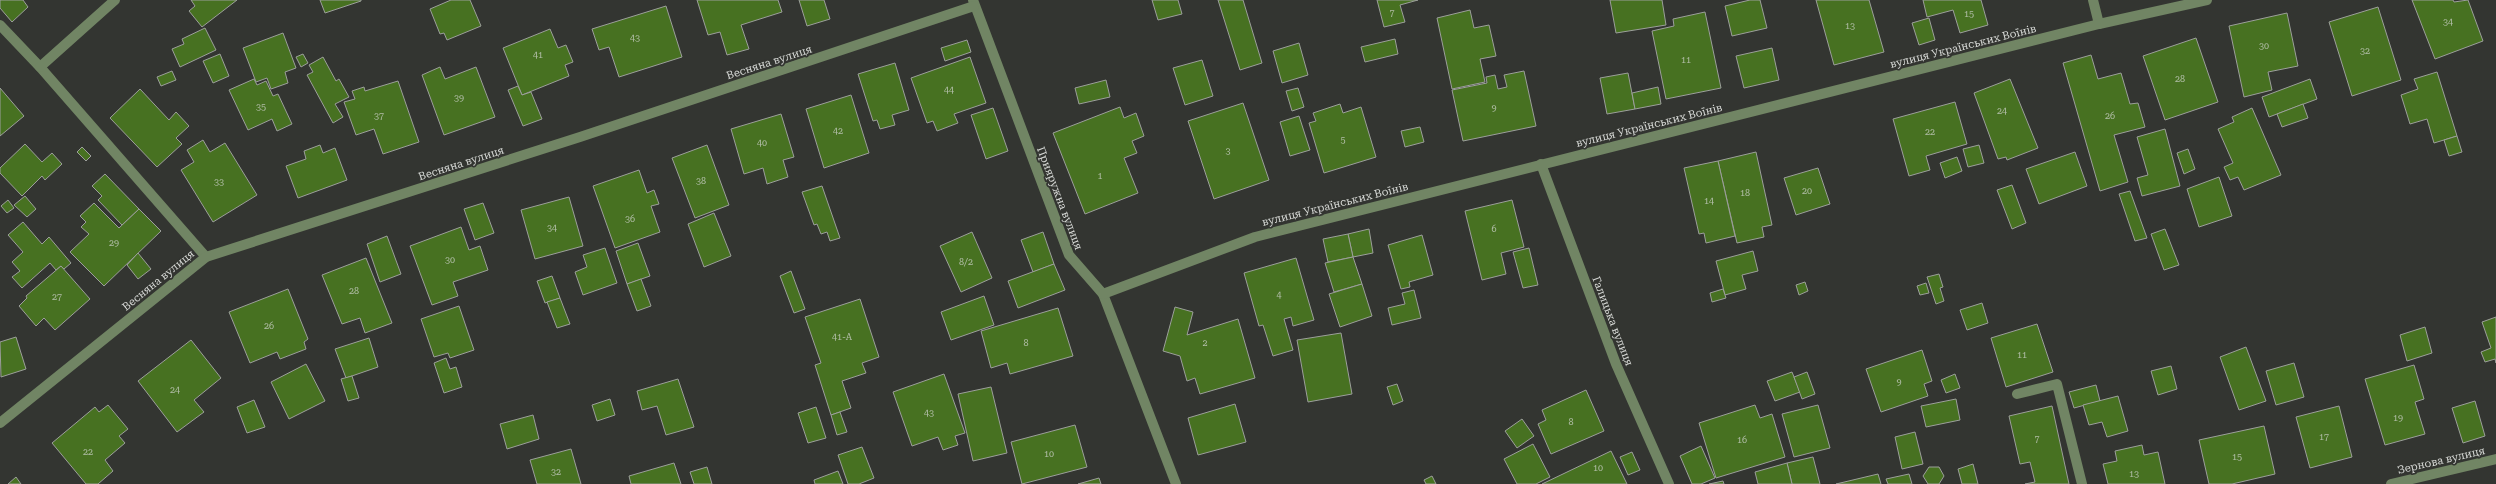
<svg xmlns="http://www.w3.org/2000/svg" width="2496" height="484" font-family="'Roboto Serif',serif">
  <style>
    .building { fill: #477121; stroke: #9c9f9b }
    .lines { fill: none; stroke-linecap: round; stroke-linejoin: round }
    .minor { stroke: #718564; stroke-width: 10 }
    .labels { text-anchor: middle; stroke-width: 3.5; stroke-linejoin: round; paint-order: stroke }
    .number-label { font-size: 9px; fill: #b2bea8 }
    .street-label { font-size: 11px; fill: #d6d8d5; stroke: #333531 }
  </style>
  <rect width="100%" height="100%" fill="#333531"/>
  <g class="building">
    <polygon points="0,0 23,0 28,7 12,22 0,8"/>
    <polygon points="191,0 237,0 202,27 189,11 195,6"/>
    <polygon points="320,0 361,0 361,1 325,13"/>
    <polygon points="470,0 481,26 447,40 444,33 440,34 430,9 451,0"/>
    <polygon points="697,0 778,0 782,12 741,25 749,49 727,55 720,32 708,35"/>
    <polygon points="799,0 824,0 830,19 807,26"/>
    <polygon points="1152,0 1178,0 1182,14 1158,20"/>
    <polygon points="1218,0 1243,0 1262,63 1240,70"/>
    <polygon points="1377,0 1418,0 1400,5 1405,22 1384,27"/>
    <polygon points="1610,0 1662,0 1666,25 1616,33"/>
    <polygon points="1750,0 1760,0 1767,28 1732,36 1725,6"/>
    <polygon points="1816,0 1869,0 1884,52 1834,65"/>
    <polygon points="1923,0 1981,0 1988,25 1960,33 1953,10 1927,17"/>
    <polygon points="2412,0 2453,0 2454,2 2468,0 2483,41 2435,59"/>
    <polygon points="666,6 682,57 619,77 609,47 599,50 592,29"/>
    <polygon points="2378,7 2401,80 2352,96 2329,22"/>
    <polygon points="1470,10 1474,28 1489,25 1496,56 1480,59 1485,82 1452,89 1437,18"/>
    <polygon points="1705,12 1721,88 1666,99 1652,31 1674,26 1673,19"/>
    <polygon points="2287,13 2298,66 2268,72 2272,90 2244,97 2229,26"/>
    <polygon points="1929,18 1935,40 1919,45 1912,23"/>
    <polygon points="205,28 216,50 180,67 172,49 184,44 182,39"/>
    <polygon points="550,29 558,48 566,45 573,62 565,65 569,76 522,95 503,48"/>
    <polygon points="283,33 296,68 285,72 288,83 271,89 267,78 256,82 243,48"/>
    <polygon points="2196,38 2218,102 2165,120 2143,56"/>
    <polygon points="1395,39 1398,54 1365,62 1361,47"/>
    <polygon points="967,40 971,52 945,61 941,48"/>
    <polygon points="1299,43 1308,75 1282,83 1273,51"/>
    <polygon points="1772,48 1779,80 1744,88 1736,56"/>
    <polygon points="220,54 229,76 213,83 203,61"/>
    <polygon points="303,54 308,63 301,67 296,57"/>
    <polygon points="2091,55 2098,79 2121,73 2130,104 2138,103 2145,127 2114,135 2128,182 2100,191 2063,63"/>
    <polygon points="323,57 336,81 339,79 349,97 335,104 343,117 333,123 307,75 313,72 309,65"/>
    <polygon points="970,57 986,103 954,114 958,123 937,131 933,121 927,123 911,78"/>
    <polygon points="1202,60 1213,96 1185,105 1173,68"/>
    <polygon points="895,63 909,110 892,115 895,125 880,129 877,120 873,121 858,74"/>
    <polygon points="440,67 445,79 476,67 495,117 444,135 422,75"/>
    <polygon points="172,71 176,80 161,86 157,77"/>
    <polygon points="1524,71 1536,126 1463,141 1452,90 1487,83 1486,77 1495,75 1498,89 1507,87 1504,75"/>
    <polygon points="2437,72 2457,136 2434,143 2427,119 2410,124 2401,95 2418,89 2414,79"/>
    <polygon points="1628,73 1635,109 1607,114 1600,78"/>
    <polygon points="254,79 257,85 266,81 273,96 278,94 292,124 277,131 272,119 248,130 229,90"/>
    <polygon points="2010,79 2038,148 2007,160 2006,157 1998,159 1974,93"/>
    <polygon points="2310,79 2317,99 2269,117 2262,97"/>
    <polygon points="1106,80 1110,97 1079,104 1075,88"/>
    <polygon points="398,81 419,142 383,154 374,129 356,135 344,102 355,99 352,91 364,87 365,91"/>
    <polygon points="518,86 522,95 531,92 542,119 523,126 508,90"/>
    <polygon points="1658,87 1661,104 1635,109 1632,93"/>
    <polygon points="0,88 24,116 0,136"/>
    <polygon points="1298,88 1304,107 1292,111 1286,91"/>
    <polygon points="140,89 169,120 176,112 189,126 176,138 182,144 157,167 110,118"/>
    <polygon points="851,95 869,153 824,168 806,109"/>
    <polygon points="1955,102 1967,144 1926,156 1930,170 1909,176 1893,119"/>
    <polygon points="1243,103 1269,180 1214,199 1188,121"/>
    <polygon points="1340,104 1343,113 1361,107 1376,157 1324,173 1309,123 1316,121 1313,113"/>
    <polygon points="2303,104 2308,118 2282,127 2277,114"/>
    <polygon points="1120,107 1124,118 1136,113 1144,136 1132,141 1137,153 1124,158 1138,193 1085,214 1053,133"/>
    <polygon points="993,108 1008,151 986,159 971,115"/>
    <polygon points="2252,108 2281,175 2244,190 2238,177 2230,180 2224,167 2233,163 2218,129 2234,122 2232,117"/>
    <polygon points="781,114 794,157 783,160 788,177 767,184 763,168 744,174 731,129"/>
    <polygon points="1299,116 1310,150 1290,156 1280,122"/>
    <polygon points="1420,127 1424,142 1405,147 1401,131"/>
    <polygon points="2165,129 2180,186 2142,196 2137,178 2148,175 2137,137"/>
    <polygon points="2457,136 2462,152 2449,156 2444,140"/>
    <polygon points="203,140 210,152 225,143 257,195 213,222 181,170 194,162 187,150"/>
    <polygon points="25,144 42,162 52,153 62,164 45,180 42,176 22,196 0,173 0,168"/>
    <polygon points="320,145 323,153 335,148 347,180 298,198 286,166 306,159 304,151"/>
    <polygon points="707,145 729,205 695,218 672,158"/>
    <polygon points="1979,145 1984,163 1968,167 1963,149"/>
    <polygon points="82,147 91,156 86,161 77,152"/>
    <polygon points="2188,149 2195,169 2184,174 2177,153"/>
    <polygon points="1756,152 1772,225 1762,227 1764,237 1737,243 1718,161"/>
    <polygon points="2075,152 2087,186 2039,204 2026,169"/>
    <polygon points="1957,157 1962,171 1945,178 1940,163"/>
    <polygon points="1718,161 1735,236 1706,243 1704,233 1699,234 1684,168"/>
    <polygon points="1818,168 1830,204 1796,215 1784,178"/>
    <polygon points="639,170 647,193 654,190 659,204 651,206 660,232 615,248 593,186"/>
    <polygon points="105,174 139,209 122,225 98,200 102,196 92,186"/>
    <polygon points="2219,177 2232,216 2199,227 2187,189"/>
    <polygon points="2012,185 2026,223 2012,229 1997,190"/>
    <polygon points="822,186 840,238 830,241 827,232 821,234 817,224 814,225 802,192"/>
    <polygon points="2130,191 2147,238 2135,241 2119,194"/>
    <polygon points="25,196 36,209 27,217 14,205"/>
    <polygon points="569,197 583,246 535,259 521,210"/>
    <polygon points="8,200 14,208 7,213 1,206"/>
    <polygon points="1512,200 1524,247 1501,253 1506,274 1482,280 1465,211"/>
    <polygon points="94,203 119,228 139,209 161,231 104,286 70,252 89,234 81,227 86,222 80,216"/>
    <polygon points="483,203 494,233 475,240 464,209"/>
    <polygon points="714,213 731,256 704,267 688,224"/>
    <polygon points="23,222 42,244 49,237 71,263 64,269 61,266 56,270 50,263 22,288 12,277 20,271 12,262 23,252 8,235"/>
    <polygon points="461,227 469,250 480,246 488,270 453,282 458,296 432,305 410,246"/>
    <polygon points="1369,229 1373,253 1353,257 1348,234"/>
    <polygon points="2165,229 2179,265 2164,270 2151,234"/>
    <polygon points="972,232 992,278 961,292 940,246"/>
    <polygon points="1043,232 1054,264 1033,272 1021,240"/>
    <polygon points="1348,234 1353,257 1328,262 1323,239"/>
    <polygon points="1422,235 1433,275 1409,282 1410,287 1401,289 1388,245"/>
    <polygon points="387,236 401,274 380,282 367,244"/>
    <polygon points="638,243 650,276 627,284 616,251"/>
    <polygon points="605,248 617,283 583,295 575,272 587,267 583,255"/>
    <polygon points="1529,248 1538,285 1523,288 1513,252"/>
    <polygon points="1753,251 1758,271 1742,275 1746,289 1725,295 1716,261"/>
    <polygon points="138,253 151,269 138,279 127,265"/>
    <polygon points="1353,257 1362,284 1334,292 1325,263"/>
    <polygon points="366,258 392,323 365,333 360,318 342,324 322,275"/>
    <polygon points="1296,258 1314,320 1293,326 1291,317 1284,319 1293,350 1273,356 1263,325 1259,326 1244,273"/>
    <polygon points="1054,264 1065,290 1018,308 1008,281"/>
    <polygon points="61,266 90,299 55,330 44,318 36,326 19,306 27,298 26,296"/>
    <polygon points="791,271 805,309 794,313 780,276"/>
    <polygon points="1939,274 1943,287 1940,288 1944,301 1936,304 1927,277"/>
    <polygon points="552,276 560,298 545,303 537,281"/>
    <polygon points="641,279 651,306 637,311 627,284"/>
    <polygon points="1805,282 1808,291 1799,295 1796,285"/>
    <polygon points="1926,283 1929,293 1920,295 1917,286"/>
    <polygon points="1362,284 1372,316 1340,327 1329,294"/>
    <polygon points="288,289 308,339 304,342 306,349 280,359 277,352 250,363 229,312"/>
    <polygon points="1723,289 1726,298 1712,302 1710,293"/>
    <polygon points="1414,290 1421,318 1392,325 1388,308 1405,304 1402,293"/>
    <polygon points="984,296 994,325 951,340 941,312"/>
    <polygon points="560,298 570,324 557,328 547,302"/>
    <polygon points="860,299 879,357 862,363 866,373 842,381 851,408 831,415 815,365 821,363 805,317"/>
    <polygon points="1982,303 1988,323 1967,330 1960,310"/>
    <polygon points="459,306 474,350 450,358 448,353 434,357 421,319"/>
    <polygon points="1175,307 1193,312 1187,335 1238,319 1255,378 1200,394 1195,378 1187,381 1180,356 1163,351"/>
    <polygon points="1058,308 1073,356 1010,374 1007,363 991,368 981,331"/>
    <polygon points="2496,317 2496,363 2495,359 2485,362 2481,352 2491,348 2482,322"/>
    <polygon points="2037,324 2053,372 2006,387 1991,338"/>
    <polygon points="2425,327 2432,353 2407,361 2400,335"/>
    <polygon points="1341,333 1352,394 1308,402 1297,340"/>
    <polygon points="16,337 26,369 1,377 0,342"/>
    <polygon points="369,338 378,367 346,378 335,349"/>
    <polygon points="191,340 221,378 194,400 204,412 177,432 138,381"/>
    <polygon points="2246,347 2266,401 2239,410 2220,357"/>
    <polygon points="1922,350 1932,381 1924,384 1928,396 1881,412 1866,369"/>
    <polygon points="446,358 450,369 456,367 462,387 444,393 434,363"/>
    <polygon points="2294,363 2304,397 2276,405 2266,371"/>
    <polygon points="306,364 325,401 289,419 271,382"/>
    <polygon points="2414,365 2424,399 2415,402 2425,434 2385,445 2365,379"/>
    <polygon points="2171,366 2177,389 2158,395 2151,371"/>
    <polygon points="1792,372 1800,392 1775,401 1767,381"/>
    <polygon points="1807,372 1815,394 1802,399 1794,377"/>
    <polygon points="944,374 965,433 955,436 958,445 943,450 938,437 912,446 893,392"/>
    <polygon points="1955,374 1960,388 1946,393 1941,380"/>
    <polygon points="352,376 359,398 348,401 341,379"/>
    <polygon points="678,379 694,427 666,435 657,406 642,410 637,391"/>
    <polygon points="1397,384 1403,401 1393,405 1387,387"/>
    <polygon points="2096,385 2100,401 2074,408 2069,392"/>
    <polygon points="991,387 1007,453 973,461 958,394"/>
    <polygon points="1586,390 1604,431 1551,454 1538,424 1546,420 1542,410"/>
    <polygon points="2118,396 2128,431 2107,437 2102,422 2089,425 2083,405"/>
    <polygon points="610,399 615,415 597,421 592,405"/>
    <polygon points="1956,399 1960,420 1926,427 1921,406"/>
    <polygon points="254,400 265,427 247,433 237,407"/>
    <polygon points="2475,401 2485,436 2463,443 2452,408"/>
    <polygon points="1235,404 1246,442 1198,455 1188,418"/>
    <polygon points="108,405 128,429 119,436 125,443 105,460 113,471 98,484 86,484 52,443 95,407 99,412"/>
    <polygon points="1755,405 1760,418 1772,414 1785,457 1716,478 1699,423"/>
    <polygon points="1818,405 1830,448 1794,457 1782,414"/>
    <polygon points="2052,406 2069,484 2025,484 2035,482 2030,462 2020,464 2009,416"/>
    <polygon points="2339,406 2352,457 2310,468 2296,417"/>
    <polygon points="816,407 826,438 808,443 798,413"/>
    <polygon points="840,412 847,432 837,435 831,415"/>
    <polygon points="533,415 539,439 507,449 500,424"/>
    <polygon points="1522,419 1534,436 1517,448 1505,431"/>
    <polygon points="1075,425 1087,467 1022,484 1011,442"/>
    <polygon points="2264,426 2275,474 2232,484 2209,484 2199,440"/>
    <polygon points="1915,432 1923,464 1902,469 1895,437"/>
    <polygon points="1533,444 1550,477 1536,484 1517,484 1504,459"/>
    <polygon points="2142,445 2144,455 2158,452 2165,484 2108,484 2103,464 2117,461 2115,451"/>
    <polygon points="1701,446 1715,478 1701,484 1692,484 1680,456"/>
    <polygon points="862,447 874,478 859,484 848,484 838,455"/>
    <polygon points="571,449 581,484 537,484 530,460"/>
    <polygon points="1611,451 1627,484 1542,484"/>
    <polygon points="1632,452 1640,470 1628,475 1620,457"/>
    <polygon points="1813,457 1820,484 1792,484 1787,463"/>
    <polygon points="674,463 681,484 631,484 629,476"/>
    <polygon points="1787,463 1792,484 1758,484 1755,472"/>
    <polygon points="1973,464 1978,484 1962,484 1958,469"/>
    <polygon points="707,467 712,484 694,484 690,472"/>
    <polygon points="1929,467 1939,467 1944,476 1939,484 1928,484 1923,476"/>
    <polygon points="838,471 843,484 815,484 814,480"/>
    <polygon points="1878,474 1881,484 1836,484"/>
    <polygon points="1909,474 1912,484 1888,484 1886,479"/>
    <polygon points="1432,476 1436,484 1426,484 1424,480"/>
    <polygon points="16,477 21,484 8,484"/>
    <polygon points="1099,478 1101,484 1078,484"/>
    <polygon points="1723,481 1724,484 1709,484"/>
  </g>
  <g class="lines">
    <g class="minor">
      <polyline points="973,0 1069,255 1103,294 1176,484"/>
      <polyline points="2093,0 2099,24"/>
      <polyline points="0,25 40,67 206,257"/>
      <polyline points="40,67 115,0"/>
      <polyline points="1541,164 1616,364 1669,484"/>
      <polyline points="1103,294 1255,237 2099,24 2207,0"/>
      <polyline points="2017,394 2057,384 2082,484"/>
      <polyline points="0,423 206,257 580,137 974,6"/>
      <polyline points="2391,484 2496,459"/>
    </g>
  </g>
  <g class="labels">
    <g class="number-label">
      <text x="1392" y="16">7</text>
      <text x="1969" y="17">15</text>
      <text x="2448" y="25">34</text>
      <text x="1850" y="29">13</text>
      <text x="635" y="41">43</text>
      <text x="2264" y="49">30</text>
      <text x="2365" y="54">32</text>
      <text x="538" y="58">41</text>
      <text x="1686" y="63">11</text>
      <text x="2180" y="82">28</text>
      <text x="949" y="93">44</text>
      <text x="459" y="101">39</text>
      <text x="261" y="110">35</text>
      <text x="1494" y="111">9</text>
      <text x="2002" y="114">24</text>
      <text x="379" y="119">37</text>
      <text x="2110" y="119">26</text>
      <text x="838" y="134">42</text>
      <text x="1930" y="135">22</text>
      <text x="1343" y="143">5</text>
      <text x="762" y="146">40</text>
      <text x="1228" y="154">3</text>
      <text x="1100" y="179">1</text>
      <text x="701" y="184">38</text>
      <text x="219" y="185">33</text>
      <text x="1807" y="194">20</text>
      <text x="1745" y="196">18</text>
      <text x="1709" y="204">14</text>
      <text x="630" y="222">36</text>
      <text x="552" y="231">34</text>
      <text x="1494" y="232">6</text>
      <text x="114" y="246">29</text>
      <text x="450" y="263">30</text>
      <text x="966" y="265">8/2</text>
      <text x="354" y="294">28</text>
      <text x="1279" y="298">4</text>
      <text x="57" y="300">27</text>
      <text x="269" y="329">26</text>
      <text x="842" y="340">41-А</text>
      <text x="1026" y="346">8</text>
      <text x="1205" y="346">2</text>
      <text x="2022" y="358">11</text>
      <text x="1899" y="385">9</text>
      <text x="175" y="393">24</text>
      <text x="929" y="416">43</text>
      <text x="2398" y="421">19</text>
      <text x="1571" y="425">8</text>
      <text x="2324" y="440">17</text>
      <text x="2037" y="442">7</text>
      <text x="1742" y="443">16</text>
      <text x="88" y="455">22</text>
      <text x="1049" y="457">10</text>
      <text x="2237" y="460">15</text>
      <text x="1598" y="471">10</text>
      <text x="556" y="475">32</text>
      <text x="2134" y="477">13</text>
    </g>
    <g class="street-label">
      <text transform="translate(1963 46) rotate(-14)" y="4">вулиця Українських Воїнів</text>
      <text transform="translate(769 62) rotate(-18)" y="4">Весняна вулиця</text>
      <text transform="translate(1649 125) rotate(-14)" y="4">вулиця Українських Воїнів</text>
      <text transform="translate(461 163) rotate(-18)" y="4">Весняна вулиця</text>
      <text transform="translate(1060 198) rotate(69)" y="4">Прияружна вулиця</text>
      <text transform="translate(1335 204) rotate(-14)" y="4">вулиця Українських Воїнів</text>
      <text transform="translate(158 280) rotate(-39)" y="4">Весняна вулиця</text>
      <text transform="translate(1613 321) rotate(69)" y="4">Галицька вулиця</text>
      <text transform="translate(2441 460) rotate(-13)" y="4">Зернова вулиця</text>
    </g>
  </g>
</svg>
